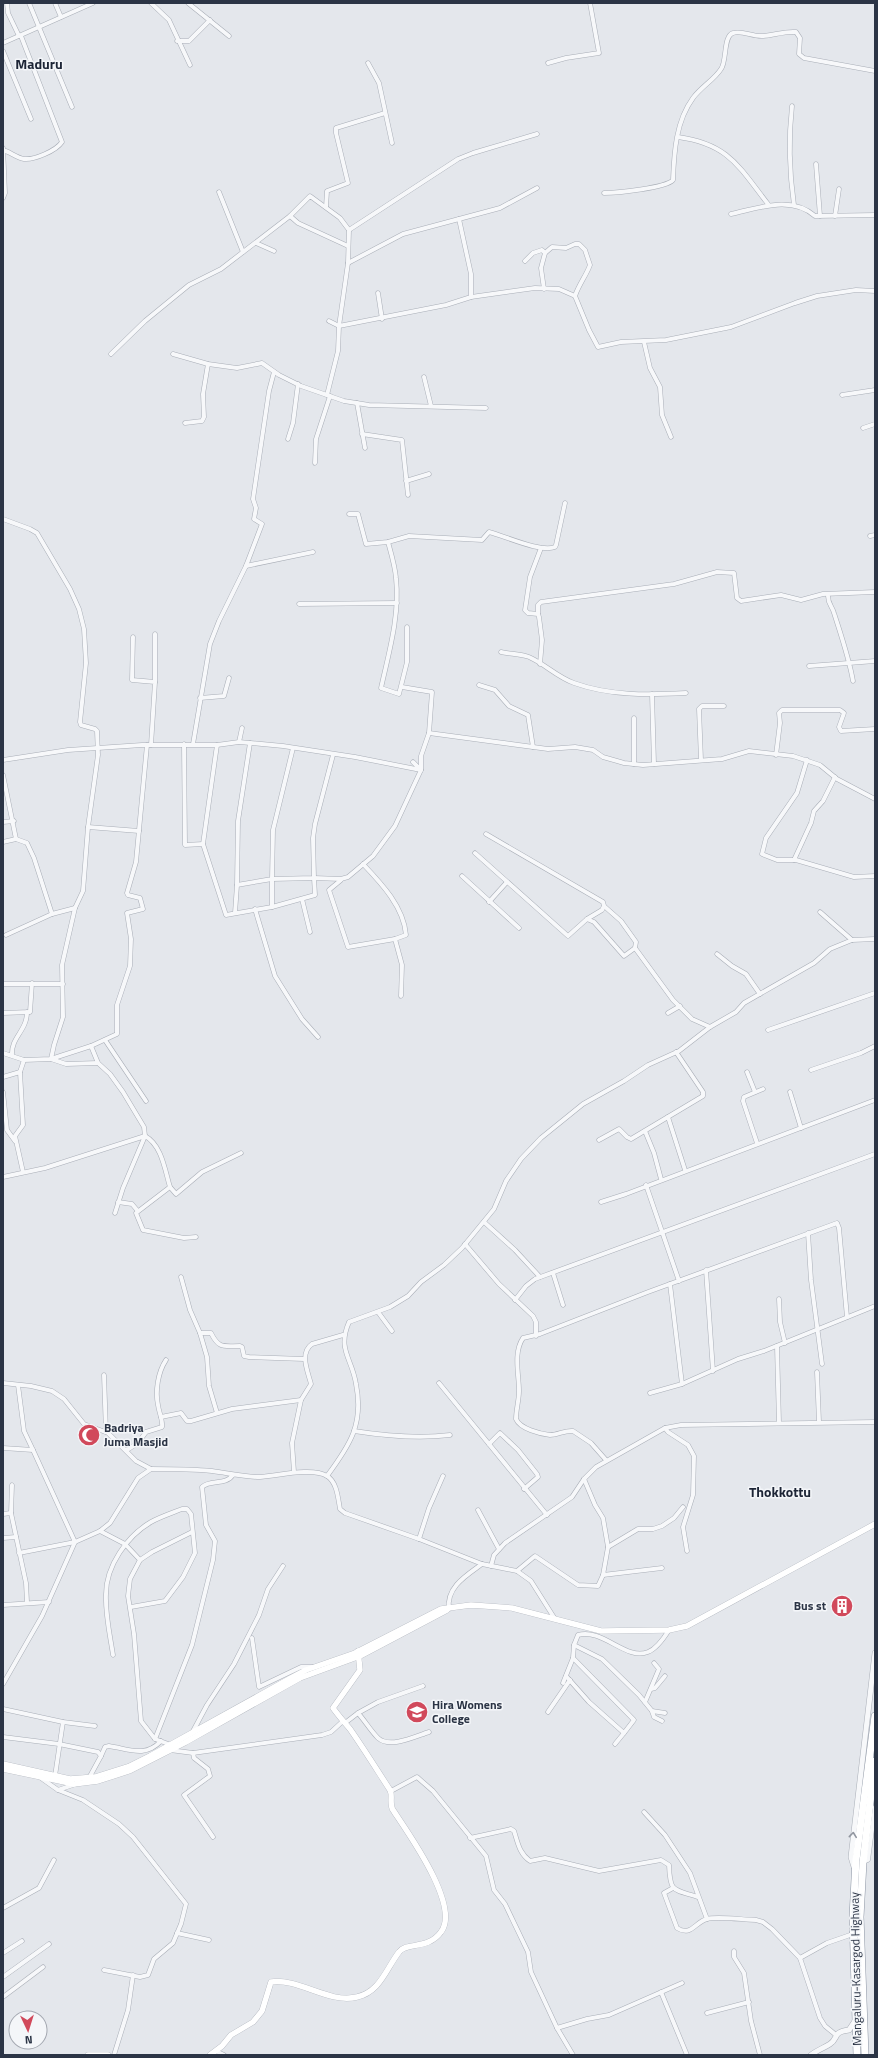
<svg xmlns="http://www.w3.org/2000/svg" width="878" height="2058" font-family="'Titillium Web',sans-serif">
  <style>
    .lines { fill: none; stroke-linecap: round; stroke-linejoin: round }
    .minor-casing { stroke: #a9aeb7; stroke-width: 5 }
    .tertiary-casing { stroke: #a9aeb7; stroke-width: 6 }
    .secondary-casing { stroke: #a9aeb7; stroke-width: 6 }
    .trunk-casing { stroke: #8b94a3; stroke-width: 8 }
    .minor { stroke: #f7f8fa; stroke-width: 4 }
    .tertiary { stroke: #f7f8fa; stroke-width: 5 }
    .secondary { stroke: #fff; stroke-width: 5.5 }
    .trunk { stroke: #fff; stroke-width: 7 }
    .oneway { stroke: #9196a0 }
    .labels { text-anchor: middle; stroke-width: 3; stroke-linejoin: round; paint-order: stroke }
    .poi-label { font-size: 12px; font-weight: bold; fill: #2b3445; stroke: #f4f6f9; text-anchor: start }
    .street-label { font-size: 12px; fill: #2b3445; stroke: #f4f6f9 }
    .quarter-label { font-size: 14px; font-weight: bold; fill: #1d2536; stroke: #f4f6f9 }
  </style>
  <rect width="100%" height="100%" fill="#e4e7ec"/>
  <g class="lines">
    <g class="minor-casing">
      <g id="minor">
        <polyline points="7,3 8,13 19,36"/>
        <polyline points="29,3 72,107"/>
        <polyline points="55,3 61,17"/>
        <polyline points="151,3 169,20 190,65"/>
        <polyline points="188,3 229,36"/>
        <polyline points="177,41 189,41 210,20"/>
        <polyline points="3,43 93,3"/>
        <polyline points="3,51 31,119"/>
        <polyline points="368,63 379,83 392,143"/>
        <polyline points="548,63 566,58 599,53 590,3"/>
        <path d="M792,106C788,141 789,170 794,205"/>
        <path d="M678,137C729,144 739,167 768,204"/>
        <path d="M3,150C10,152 17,158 24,159C34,160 56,151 62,142L21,36"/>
        <polyline points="816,164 820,216"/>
        <polyline points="219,192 243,252"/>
        <path d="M604,193C616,193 666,188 673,180C674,152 676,121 693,98C701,87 715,79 721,69C727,62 723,36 733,33C742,30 753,37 763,36C775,35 784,31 796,32L800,38L799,54L804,58L875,71"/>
        <polyline points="3,198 5,193 3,148"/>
        <polyline points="326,207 327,191 348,183 336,133 336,128 385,113"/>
        <path d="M731,214C759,208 791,195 815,216L875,215"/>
        <polyline points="290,216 298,223 348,246"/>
        <polyline points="835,216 839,189"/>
        <polyline points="459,219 471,274 471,297"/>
        <polyline points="349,230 458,159 473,153 537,134"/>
        <polyline points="256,243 274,251"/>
        <path d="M545,253L552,247L566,248L575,244H579L585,250L590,265C586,276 579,284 575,296"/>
        <polyline points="525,261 533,253 542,250 545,253 541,268 544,289"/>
        <polyline points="348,263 403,234 500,208 537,188"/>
        <polyline points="378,293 382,319"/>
        <polyline points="644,342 650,368 660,387 662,415 671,437"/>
        <polyline points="111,354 145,321 189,285 221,269 290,216 310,196 340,218 349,230 348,263 339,326 446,305 471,297 535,288 559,289 575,296 589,330 598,347 621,342 666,340 731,327 795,303 817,296 856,290 875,291"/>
        <polyline points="173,354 208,364 237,368 262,363 279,375 301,386 344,401 369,405 486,408"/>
        <polyline points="424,377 431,406"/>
        <polyline points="327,395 338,351 339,326 329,321"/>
        <polyline points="842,395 875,390"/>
        <polyline points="357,403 365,448"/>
        <polyline points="185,423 202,421 204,417 203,394 208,364"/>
        <polyline points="863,428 875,424"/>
        <polyline points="362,434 402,440 408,495"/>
        <polyline points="288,439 293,423 298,384"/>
        <polyline points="315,463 316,439 330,396"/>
        <polyline points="406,481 429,474"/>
        <path d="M349,514H358L366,544L388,542L409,536L482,540L489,532C505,536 541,553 555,547L556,545L565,503"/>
        <polyline points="3,519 30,529 37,533 70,589 79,609 84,629 86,663 80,722 81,725 95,729 97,731 98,755 88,827 83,891 75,908 62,965 63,1017 54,1045 51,1059 66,1064 98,1063"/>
        <polyline points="870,536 875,535"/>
        <path d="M388,542C391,553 395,566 396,578C400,615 389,652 381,688L399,694L407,662V627"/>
        <polyline points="246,566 313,552"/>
        <path d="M828,596C828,604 832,606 834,613C841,635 849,658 853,681"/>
        <polyline points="299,604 397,603"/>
        <polyline points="538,614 538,605 541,602 674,584 717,572 734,573 737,598 741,601 781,595 801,600 823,594 875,592"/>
        <polyline points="133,637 132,680 155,682 151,745"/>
        <path d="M501,652C510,654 521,654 529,657C545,664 557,677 574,683C610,696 648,695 686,693"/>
        <polyline points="540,664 542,640 539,617 538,614 528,613 525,610 530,577 541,548"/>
        <polyline points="809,666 875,661"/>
        <polyline points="155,682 155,634"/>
        <polyline points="479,685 495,690 509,706 528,715 533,747"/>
        <polyline points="402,687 432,692 429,733"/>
        <polyline points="652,694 654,764"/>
        <polyline points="200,698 224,696 229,678"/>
        <polyline points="634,718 634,764"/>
        <polyline points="239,742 242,728"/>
        <polyline points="184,744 185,845 203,844 226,915 272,907 315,895 314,878 341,879 348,877 373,856 395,826 421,770 413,762"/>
        <polyline points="193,744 210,644 219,621 246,566 262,524 254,519 256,508 253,499 269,391 274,372"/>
        <polyline points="776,755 780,723 779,713 782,710 840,710 844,713 839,727 841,731 875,729"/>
        <polyline points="3,760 68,750 142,745 217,745 239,742 283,746 355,757 421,770 421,756 429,733 548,749 575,747 593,750 603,757 624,763 643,765 722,759 749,751 793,756 820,765 837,779 875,799"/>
        <polyline points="701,760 699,709 702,706 724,706"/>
        <polyline points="807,760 797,793 766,838 762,854 777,860 796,860 854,877 875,876"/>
        <polyline points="3,775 16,839"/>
        <polyline points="3,822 14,821"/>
        <polyline points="88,827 139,831"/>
        <polyline points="486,834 603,902 604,906 602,910 587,919"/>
        <polyline points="3,842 16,839 27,843 34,858 52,914"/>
        <polyline points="203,844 217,745"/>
        <polyline points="475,853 568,936 587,919 594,922 624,956 635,948 673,1000 692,1019 710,1027"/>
        <polyline points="794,860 811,823 814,811 823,801 835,777"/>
        <polyline points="462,876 519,928"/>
        <path d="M341,880L329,890L348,947L395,939L406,935C404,907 381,883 363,864"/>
        <polyline points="237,885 238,821 250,743"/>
        <polyline points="302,899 310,932"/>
        <polyline points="489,902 507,882"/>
        <polyline points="604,906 621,921 636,942 635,948"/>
        <polyline points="272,907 272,879 314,878 313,838 315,824 333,755"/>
        <polyline points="255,909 275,976 302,1019 318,1037"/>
        <polyline points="820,912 852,940"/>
        <polyline points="235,913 237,885 272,879 273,830 293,748"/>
        <polyline points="6,935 52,914 75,908"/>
        <polyline points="395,939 402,965 401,996"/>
        <polyline points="717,954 732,966 746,974 760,994"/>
        <polyline points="3,984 63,984"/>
        <polyline points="3,1013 30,1012 32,983"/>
        <polyline points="668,1013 680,1006"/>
        <polyline points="768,1030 875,993"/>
        <polyline points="105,1040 146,1101"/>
        <polyline points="91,1046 98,1063 110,1074 123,1092 144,1127 145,1136 123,1188 115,1213"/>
        <polyline points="3,1053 24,1060 51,1059 91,1046 117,1034 117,1005 130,966 131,939 127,913 143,909 140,898 128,895 127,893 136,862 147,745"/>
        <path d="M12,1055C11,1037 27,1031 27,1012"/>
        <polyline points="811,1070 861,1053 875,1046"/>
        <polyline points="20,1072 24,1060"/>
        <polyline points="747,1072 755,1092"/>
        <polyline points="3,1077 20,1072 23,1125 15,1136 23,1172"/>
        <polyline points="3,1092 7,1130 15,1141"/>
        <polyline points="790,1092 801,1128"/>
        <polyline points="668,1117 685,1170"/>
        <polyline points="645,1131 654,1153 661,1179"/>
        <polyline points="599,1140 619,1129 627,1137 631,1139 703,1096 703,1092 676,1052"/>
        <polyline points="757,1143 743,1101 744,1097 763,1089"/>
        <path d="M3,1177L45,1168L145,1136C162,1145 165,1171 170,1187"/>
        <polyline points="646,1185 679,1281"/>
        <polyline points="118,1202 132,1204 137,1210"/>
        <polyline points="601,1202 626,1194 875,1100"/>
        <polyline points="484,1222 515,1250 540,1277"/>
        <polyline points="808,1233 811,1280 822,1364"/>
        <polyline points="196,1237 184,1238 143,1230 136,1213 170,1187 176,1194 202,1172 241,1153"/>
        <polyline points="465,1244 499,1284 533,1316 536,1322 536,1336"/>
        <polyline points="706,1270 713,1371"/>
        <polyline points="553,1273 563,1305"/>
        <path d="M181,1277L190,1310L200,1333H211C219,1349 223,1346 240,1346L242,1347L244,1356L249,1357L304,1359"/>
        <polyline points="670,1284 682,1384"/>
        <polyline points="779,1299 780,1322 785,1343"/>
        <polyline points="515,1300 526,1286 535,1279 875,1154"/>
        <polyline points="378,1312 392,1331"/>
        <polyline points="200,1333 207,1357 209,1386 217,1413"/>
        <polyline points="777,1346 779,1423"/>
        <polyline points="817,1372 819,1422"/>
        <polyline points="104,1375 106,1432"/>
        <polyline points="3,1383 31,1386 52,1391 64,1399 84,1424 108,1433 136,1461 151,1469"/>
        <polyline points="439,1383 547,1515"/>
        <polyline points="18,1385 24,1431 33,1450"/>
        <polyline points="650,1393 682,1384 738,1359 764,1351 875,1306"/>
        <polyline points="161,1417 181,1413 187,1421 191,1421 232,1409 301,1400"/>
        <polyline points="665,1428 668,1432 688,1445 694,1456 693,1495 683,1527 687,1551"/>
        <path d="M354,1431C386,1436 418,1439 450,1435"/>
        <polyline points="489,1444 500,1433 518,1450 537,1474 538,1477 524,1489"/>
        <polyline points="3,1448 33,1450 75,1542 19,1553"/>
        <path d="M127,1450L138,1443L146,1432L162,1427C163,1420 159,1413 158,1405C155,1391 158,1372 166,1360"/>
        <path d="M606,1460L591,1443L573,1431C565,1430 558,1435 550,1435C541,1434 520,1429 516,1419C516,1410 519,1400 519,1391C519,1374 513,1353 523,1338L540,1334L648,1292L837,1223L839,1228L847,1317"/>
        <path d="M294,1472L292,1443L301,1400L311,1384C308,1372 299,1353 312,1344L343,1335"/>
        <path d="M327,1476C350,1445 364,1424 356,1384C352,1358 337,1350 349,1322L390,1307L408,1296L421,1282L444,1265L462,1248L494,1209L506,1181L521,1159L541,1138L583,1104L624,1081L648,1065L679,1051L710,1027L736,1012L744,1003L814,963L830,949L852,940L875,939"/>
        <polyline points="584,1479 595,1505 603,1518 608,1547 603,1575 662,1568"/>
        <polyline points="12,1485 11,1513 26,1583 27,1602"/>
        <polyline points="478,1510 499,1549"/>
        <polyline points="3,1514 11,1513"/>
        <polyline points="100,1531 125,1544 140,1560 130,1579 128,1596 134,1634 141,1721 155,1739 171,1745"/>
        <polyline points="3,1538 16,1537"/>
        <polyline points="419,1539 429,1508 443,1476"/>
        <polyline points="608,1547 638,1529 653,1529 662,1526 674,1518 683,1507"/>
        <polyline points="140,1560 152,1552 192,1532"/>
        <polyline points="491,1566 494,1555 505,1543 572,1497 584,1479 596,1467 665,1428 681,1425 875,1422"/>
        <polyline points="517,1571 535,1556 578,1585 598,1586 603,1575"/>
        <polyline points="3,1605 49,1602"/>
        <path d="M449,1609C446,1587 467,1575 482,1564"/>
        <polyline points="252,1638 259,1687 301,1667 314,1667"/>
        <path d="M113,1655C110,1635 105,1614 106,1594C106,1566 127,1536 151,1522C160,1517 172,1513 182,1509H187L191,1514L195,1553L183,1577L165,1601L131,1607"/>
        <polyline points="566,1676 589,1702 624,1733 634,1720 573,1658"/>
        <polyline points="563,1683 573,1658 574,1645"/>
        <path d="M3,1684L42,1616L75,1542L100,1531L110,1523L138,1478L151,1469C171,1469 192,1469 212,1471C228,1473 244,1477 260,1477C277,1476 312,1467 327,1476C337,1482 338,1498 340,1509L345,1513L419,1539L482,1564L517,1571L531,1581L555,1619"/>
        <polyline points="651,1689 655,1688 665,1676"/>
        <polyline points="645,1702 659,1669 654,1663"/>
        <polyline points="3,1709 63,1722 95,1726"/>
        <polyline points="652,1711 665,1713"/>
        <polyline points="548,1712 570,1680"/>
        <polyline points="358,1713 378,1702 423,1686"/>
        <path d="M662,1721L654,1717L652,1711L639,1695L602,1659L574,1645L578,1635C603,1628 626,1661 648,1652C656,1649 664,1638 669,1630"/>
        <path d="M345,1723L358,1713C365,1721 371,1731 378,1738C390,1749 416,1736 429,1732"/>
        <polyline points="192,1733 207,1705 234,1664 259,1615 268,1589 283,1566"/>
        <polyline points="3,1737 59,1744 98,1752 101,1756 89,1778"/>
        <path d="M155,1739L192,1645L213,1560L215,1541L206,1525L202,1487C211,1479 225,1486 233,1475"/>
        <polyline points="615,1744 624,1733"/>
        <polyline points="170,1750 193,1753 322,1735 331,1732 343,1721"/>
        <polyline points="193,1753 194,1758 208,1769 210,1776 184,1795 213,1837"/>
        <path d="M101,1756L105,1747L109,1746C129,1749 145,1758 161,1741"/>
        <polyline points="55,1776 63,1722"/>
        <polyline points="41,1778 58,1790 83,1800 119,1824 133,1837 186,1904 181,1924 173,1943 154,1959 148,1975 140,1977 104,1970"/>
        <polyline points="58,1790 76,1784"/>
        <polyline points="391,1791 417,1777 433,1791 486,1856 494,1890 505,1904 528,1952 531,1972 557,2028 573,2055"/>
        <polyline points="644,1812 665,1835 690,1873 707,1919"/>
        <path d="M470,1838L511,1829L514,1831C518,1843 519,1853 530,1861L545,1858L599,1871L661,1860L669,1865C670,1893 673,1889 698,1897"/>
        <polyline points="863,1862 868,1860 875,1807"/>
        <path d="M673,1888L664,1893L677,1928C691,1937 695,1922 707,1919C717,1916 745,1920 756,1920L763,1922L772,1929L800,1958L820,2018L825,2026L836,2035"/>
        <polyline points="3,1908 39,1888 54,1860"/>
        <polyline points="177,1933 209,1940"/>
        <polyline points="734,1951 734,1957 744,1973 751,2021 760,2055"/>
        <polyline points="3,1953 22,1941"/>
        <polyline points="800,1958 827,1943 853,1934"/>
        <polyline points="3,1977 49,1944"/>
        <polyline points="661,1992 687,2055"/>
        <polyline points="3,1997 43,1967"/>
        <polyline points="707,2013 749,2002"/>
        <polyline points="557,2028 587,2019 609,2015 682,1983"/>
        <polyline points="216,2051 224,2055"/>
        <polyline points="114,2055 128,2010 133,1975"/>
      </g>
    </g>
    <g class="tertiary-casing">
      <g id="tertiary">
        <polyline points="854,1867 851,1857 875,1653"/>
        <path d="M811,2055C817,2050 824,2048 830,2044C839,2038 832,2032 849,2030L855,2021"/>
      </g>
    </g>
    <g class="secondary-casing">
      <g id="secondary">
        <polyline points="3,1764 70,1779 95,1777 130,1766 150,1756 289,1679 306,1670 355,1653 441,1609 471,1605 512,1608 601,1631 669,1630 687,1626 875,1524"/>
        <polyline points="3,1769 74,1784 98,1781 129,1771 186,1742 300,1678 360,1656 447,1610"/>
        <polyline points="88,2055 108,2055"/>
        <path d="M210,2055L222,2046L231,2035L253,2022L262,2011L271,1982C300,1978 328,2004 357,1997C380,1992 386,1969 399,1952C406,1942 428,1950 441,1932C461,1906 408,1833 393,1810C389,1804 393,1795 390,1790C377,1770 364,1749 350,1729C344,1722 338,1715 333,1708L360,1670L358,1651"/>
      </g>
    </g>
    <g class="trunk-casing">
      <g id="trunk">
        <polyline points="857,2055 853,1917 856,1860 875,1716"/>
        <polyline points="865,2055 860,1917 863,1862 875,1761"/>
      </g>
    </g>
    <use href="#minor" class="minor"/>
    <use href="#tertiary" class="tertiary"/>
    <use href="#secondary" class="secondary"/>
    <use href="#trunk" class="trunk"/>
  </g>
  <defs><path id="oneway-chevron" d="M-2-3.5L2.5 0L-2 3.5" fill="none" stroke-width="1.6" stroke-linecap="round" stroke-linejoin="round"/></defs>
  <use class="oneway" href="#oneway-chevron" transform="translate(853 1835) rotate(-84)"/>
  <defs>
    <g id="mosque-disc" transform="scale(1.15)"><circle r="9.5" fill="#d1495b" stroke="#f4f6f9"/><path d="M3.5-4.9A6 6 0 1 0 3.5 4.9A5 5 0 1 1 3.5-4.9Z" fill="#fff"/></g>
    <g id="building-disc" transform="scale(1.15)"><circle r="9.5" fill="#d1495b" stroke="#f4f6f9"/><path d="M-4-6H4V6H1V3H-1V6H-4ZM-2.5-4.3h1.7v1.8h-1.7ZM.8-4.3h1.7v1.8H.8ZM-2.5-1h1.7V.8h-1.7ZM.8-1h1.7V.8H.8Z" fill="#fff"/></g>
    <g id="university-disc" transform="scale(1.15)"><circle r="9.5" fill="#d1495b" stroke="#f4f6f9"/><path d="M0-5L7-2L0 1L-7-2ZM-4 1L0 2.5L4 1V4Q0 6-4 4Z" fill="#fff"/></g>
  </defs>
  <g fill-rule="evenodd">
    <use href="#mosque-disc" x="89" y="1435"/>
    <use href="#building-disc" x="842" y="1606"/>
    <use href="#university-disc" x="417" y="1712"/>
  </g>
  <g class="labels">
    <g class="poi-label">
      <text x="104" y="1432">Badriya<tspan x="104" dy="14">Juma Masjid</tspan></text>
      <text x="826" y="1610" text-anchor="end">Bus st</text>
      <text x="432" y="1709">Hira Womens<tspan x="432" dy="14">College</tspan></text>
    </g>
    <g class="street-label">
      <text transform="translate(856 1969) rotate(-91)" y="4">Mangaluru-Kasargod Highway</text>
    </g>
    <g class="quarter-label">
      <text x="39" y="69">Maduru</text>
      <text x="780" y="1497">Thokkottu</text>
    </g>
  </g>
  <rect width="878" height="2058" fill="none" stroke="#2b3445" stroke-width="8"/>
  <g transform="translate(28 2030) rotate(176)"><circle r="19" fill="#f4f6f9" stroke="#a4a8b1"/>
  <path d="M0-3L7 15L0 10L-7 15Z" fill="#d1495b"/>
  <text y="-6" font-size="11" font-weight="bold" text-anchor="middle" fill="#2b3445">N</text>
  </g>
</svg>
